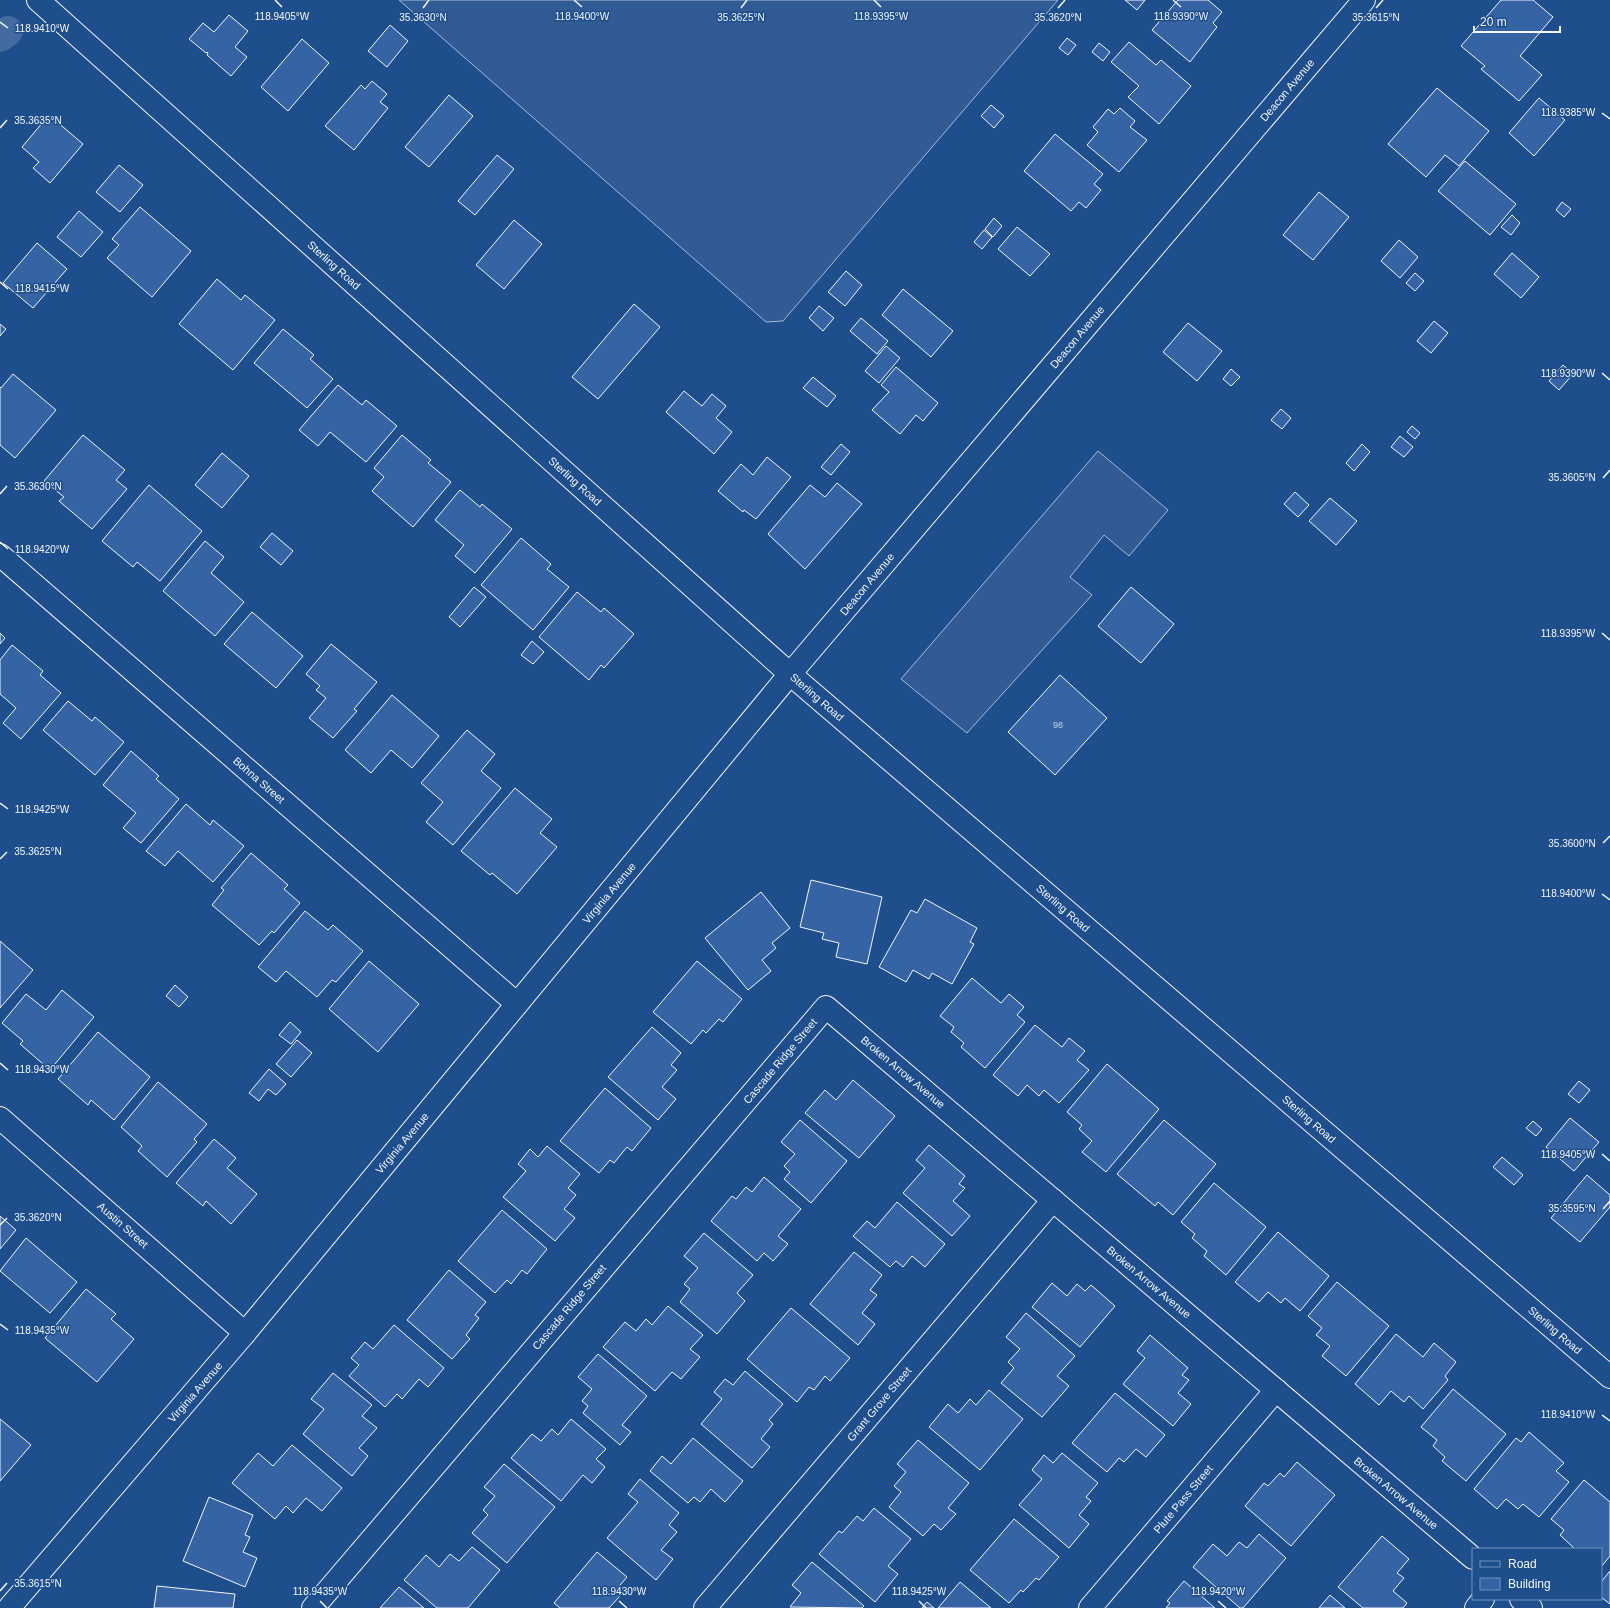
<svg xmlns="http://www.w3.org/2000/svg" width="1610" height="1608" font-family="Helvetica,sans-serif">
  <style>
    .built { fill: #305b95; stroke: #a8bbd7 }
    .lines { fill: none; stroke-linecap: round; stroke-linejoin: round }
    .canal { stroke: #446ba0; stroke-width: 30 }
    .building { fill: #3563a3; stroke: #f2f6ff }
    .minor-casing { stroke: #f2f6ff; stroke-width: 24 }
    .tertiary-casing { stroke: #f2f6ff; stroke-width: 24 }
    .minor { stroke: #1f4e8c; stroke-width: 22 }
    .tertiary { stroke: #1f4e8c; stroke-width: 22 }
    .ticks { fill: none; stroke: #f2f6ff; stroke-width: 1.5 }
    .labels { text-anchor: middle; stroke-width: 3; stroke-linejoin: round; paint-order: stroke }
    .number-label { font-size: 9px; fill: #c3d1e8 }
    .street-label { font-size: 11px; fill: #f2f6ff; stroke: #1f4e8c }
    .ticks-label { font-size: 10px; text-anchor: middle; fill: #f2f6ff; stroke: #1f4e8c; stroke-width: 3; stroke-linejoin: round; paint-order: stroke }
  </style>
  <rect width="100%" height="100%" fill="#1f4e8c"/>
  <g class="built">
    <polygon points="399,0 1058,0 783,321 766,322"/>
    <polygon points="1098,451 1168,510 1129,556 1104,535 1070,577 1092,595 967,733 901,679"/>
  </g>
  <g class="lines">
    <polyline class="canal" points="0,37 8,31"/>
  </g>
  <g class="building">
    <polygon points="1125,0 1145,0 1137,10"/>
    <polygon points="1178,0 1208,0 1222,12 1213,23 1217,27 1190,62 1152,30"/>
    <polygon points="1501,0 1533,0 1553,17 1520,56 1542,75 1519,101 1481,69 1485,66 1461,46"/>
    <polygon points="229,15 248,31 235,47 247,57 231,76 207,55 208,53 207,52 206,53 189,39 203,23 214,32"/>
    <polygon points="390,25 408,41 387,67 368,51"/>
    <polygon points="1067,38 1076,45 1068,55 1059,48"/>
    <polygon points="302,39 329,63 288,111 261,87"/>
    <polygon points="1129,42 1156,65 1161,60 1191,86 1159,124 1128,97 1139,86 1111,62"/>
    <polygon points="1099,43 1110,52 1103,61 1092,52"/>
    <polygon points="372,81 387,94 380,102 388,108 354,150 325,126 361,85 365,89"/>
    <polygon points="1437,88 1489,131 1459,166 1445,155 1426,177 1388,144"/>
    <polygon points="449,95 473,116 429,167 405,147"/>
    <polygon points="1539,98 1565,120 1534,156 1509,133"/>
    <polygon points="991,105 1004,116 994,128 981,116"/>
    <polygon points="1120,108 1135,121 1130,127 1147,140 1119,172 1087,145 1098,132 1093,127 1108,109 1114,114"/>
    <polygon points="49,115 83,144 50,183 33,168 39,162 22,147"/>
    <polygon points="1055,134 1103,174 1094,184 1101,190 1086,208 1079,202 1071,211 1024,171"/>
    <polygon points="497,155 514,169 475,215 458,201"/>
    <polygon points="1465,161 1516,204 1490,235 1438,191"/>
    <polygon points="119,165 143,185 120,212 96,192"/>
    <polygon points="1319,192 1349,217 1313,260 1283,235"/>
    <polygon points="1562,202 1571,209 1564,217 1556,210"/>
    <polygon points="140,207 191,251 152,297 107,258 119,245 112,239"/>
    <polygon points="79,211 103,232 81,257 57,237"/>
    <polygon points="1512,215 1520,223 1511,235 1501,227"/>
    <polygon points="994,218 1002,226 993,237 985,229"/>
    <polygon points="514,220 542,244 504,289 476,265"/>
    <polygon points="1017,227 1050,254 1030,276 998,249"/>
    <polygon points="984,230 992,237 982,249 974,242"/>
    <polygon points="1399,240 1418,257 1400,278 1381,261"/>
    <polygon points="37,243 67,269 33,308 3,283"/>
    <polygon points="1512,253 1539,277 1521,298 1494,274"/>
    <polygon points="846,271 862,285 845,306 828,292"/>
    <polygon points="1415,273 1424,281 1415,291 1406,283"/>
    <polygon points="217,279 241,300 245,295 275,320 233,370 179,324"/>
    <polygon points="903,289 953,331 931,357 882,315"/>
    <polygon points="634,304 660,327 598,399 572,377"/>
    <polygon points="819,306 834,318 823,331 809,318"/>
    <polygon points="861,318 888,341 877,354 850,331"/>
    <polygon points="1434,321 1448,333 1431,353 1417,341"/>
    <polygon points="1188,323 1222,351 1197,381 1163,352"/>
    <polygon points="0,324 6,329 0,336"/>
    <polygon points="283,329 314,355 310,359 333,379 307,408 254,363"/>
    <polygon points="886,346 900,358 879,383 865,371"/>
    <polygon points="1563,365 1573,374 1559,390 1549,381"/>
    <polygon points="896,367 938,403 923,421 916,415 900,434 872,410 889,392 881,385"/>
    <polygon points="1231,369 1240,377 1231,386 1223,379"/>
    <polygon points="13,374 56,410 15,458 0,445 0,387 1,388"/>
    <polygon points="813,377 836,396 827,407 803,388"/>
    <polygon points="338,385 362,405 366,400 397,426 366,462 330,432 318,446 299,430"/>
    <polygon points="684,391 702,406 712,394 726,406 716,418 732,432 714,454 666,412"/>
    <polygon points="1281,409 1291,418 1282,429 1271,420"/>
    <polygon points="1412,426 1420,433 1415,439 1407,432"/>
    <polygon points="83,435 125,470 116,480 127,489 92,529 59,501 64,497 44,481"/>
    <polygon points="402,435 431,460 428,463 451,482 413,527 372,491 384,477 374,468"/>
    <polygon points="1400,436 1413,447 1404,457 1391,447"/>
    <polygon points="841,444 850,452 831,475 821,467"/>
    <polygon points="1362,444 1370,452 1354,471 1346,463"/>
    <polygon points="222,453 249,476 222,508 195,485"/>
    <polygon points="767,457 791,477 756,519 744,510 743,512 718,491 741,464 753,475"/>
    <polygon points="837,483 862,504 805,569 768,534 810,485 825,497"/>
    <polygon points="149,485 202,531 160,581 137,562 133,567 102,541"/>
    <polygon points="460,490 480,507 482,504 512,529 475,573 455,556 464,545 435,520"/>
    <polygon points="1295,492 1309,505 1298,517 1284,504"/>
    <polygon points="1330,498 1357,521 1336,545 1309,521"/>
    <polygon points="272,533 293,551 281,565 260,547"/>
    <polygon points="521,538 551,564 547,569 569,587 533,630 481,585"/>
    <polygon points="205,541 224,557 211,573 244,602 215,636 163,591"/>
    <polygon points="474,587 486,597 460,627 449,617"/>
    <polygon points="1131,587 1174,624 1141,663 1098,626"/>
    <polygon points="577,592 601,612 604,608 634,634 604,668 601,665 589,680 539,637"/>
    <polygon points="252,612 303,656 276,688 224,644"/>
    <polygon points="0,633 5,638 0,644"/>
    <polygon points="532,641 544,652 533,664 521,655"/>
    <polygon points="331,644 377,682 354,709 357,711 333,738 309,718 326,698 316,690 320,686 306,674"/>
    <polygon points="12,645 43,671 40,675 61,693 21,739 3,723 16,708 0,694 0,660"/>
    <polygon points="1060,675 1107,718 1055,775 1008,732"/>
    <polygon points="392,695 439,736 412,768 391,750 371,773 345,750"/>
    <polygon points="68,701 92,721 95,717 124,742 95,775 43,730"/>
    <polygon points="467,730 495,754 481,771 501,788 453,845 426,822 443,802 421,783"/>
    <polygon points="131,751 159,776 156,779 179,799 141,843 123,828 136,813 103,785"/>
    <polygon points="515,788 552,819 540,833 557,847 517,894 492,873 490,875 461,851"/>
    <polygon points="186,804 210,825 213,820 244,846 213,882 178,851 165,866 146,851"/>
    <polygon points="251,853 288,885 284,889 300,903 274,933 272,931 259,945 212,905 224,890 221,888"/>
    <polygon points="811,880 882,897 867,964 836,957 839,943 822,939 824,933 800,927"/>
    <polygon points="761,892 790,928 772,943 776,948 762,960 771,971 748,990 705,938"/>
    <polygon points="925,899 977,928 970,942 974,944 952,984 932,973 929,979 913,970 906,982 879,967 911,910 917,913"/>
    <polygon points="305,911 328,930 333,925 363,951 336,982 332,980 317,997 286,971 276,982 258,967"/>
    <polygon points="0,941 33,970 0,1008"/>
    <polygon points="369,961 419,1004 378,1052 329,1009"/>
    <polygon points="697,961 742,999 723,1022 719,1019 706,1033 703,1030 691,1044 653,1012"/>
    <polygon points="972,978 1001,1003 1009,994 1024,1007 1017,1015 1025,1022 985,1068 961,1047 964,1043 951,1032 954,1027 940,1016"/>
    <polygon points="175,985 188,997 179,1007 166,996"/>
    <polygon points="62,990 94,1017 50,1070 20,1044 23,1041 2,1023 26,994 46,1010"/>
    <polygon points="290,1022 301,1032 291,1044 279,1035"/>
    <polygon points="1035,1025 1062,1047 1069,1038 1085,1051 1077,1060 1089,1070 1059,1103 1044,1090 1039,1096 1027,1085 1018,1096 993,1075"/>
    <polygon points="652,1027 681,1053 671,1065 677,1070 662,1087 676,1099 658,1120 608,1077"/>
    <polygon points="98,1032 150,1077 114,1120 91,1100 88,1105 58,1079"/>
    <polygon points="297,1040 312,1053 291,1077 276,1064"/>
    <polygon points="1107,1064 1159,1109 1106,1172 1082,1152 1092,1141 1079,1129 1082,1125 1067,1112"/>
    <polygon points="269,1069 286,1084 276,1095 268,1089 259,1101 249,1093"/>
    <polygon points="853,1080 895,1116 859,1158 805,1113 825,1090 836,1100"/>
    <polygon points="1579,1081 1590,1090 1579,1103 1568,1094"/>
    <polygon points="158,1082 207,1124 194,1139 197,1142 167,1177 138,1151 142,1146 121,1127"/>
    <polygon points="605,1088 651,1128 632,1151 627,1147 614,1163 610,1160 599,1173 560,1141"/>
    <polygon points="1570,1118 1599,1142 1574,1171 1546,1147"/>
    <polygon points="800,1120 847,1161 811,1203 784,1179 790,1172 784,1166 795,1154 781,1142"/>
    <polygon points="1164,1120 1216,1164 1173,1215 1158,1202 1155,1206 1117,1174"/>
    <polygon points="1533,1121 1542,1129 1536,1136 1526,1128"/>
    <polygon points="214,1139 236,1158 227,1168 257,1194 231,1224 206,1201 203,1206 176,1183"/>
    <polygon points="929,1145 965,1176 959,1184 965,1188 953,1201 970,1216 952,1236 903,1193 925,1168 916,1160"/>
    <polygon points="547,1146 580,1174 568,1188 576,1195 564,1209 575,1218 555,1241 503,1197 526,1171 518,1164 530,1149 538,1157"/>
    <polygon points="1502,1157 1523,1175 1514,1185 1493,1167"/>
    <polygon points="1587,1175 1610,1195 1610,1207 1580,1242 1551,1218"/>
    <polygon points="764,1177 801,1209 778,1236 788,1244 773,1261 764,1253 757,1261 711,1221 732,1196 736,1199 746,1187 752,1192"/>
    <polygon points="1214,1183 1266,1227 1226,1275 1204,1256 1207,1251 1192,1238 1195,1234 1181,1222"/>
    <polygon points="897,1202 945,1244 925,1267 912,1256 903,1267 896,1261 890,1267 853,1236 867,1221 875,1228"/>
    <polygon points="502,1210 547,1249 527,1274 522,1270 511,1284 507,1280 495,1293 458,1261"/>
    <polygon points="0,1216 16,1230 0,1249"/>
    <polygon points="1278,1232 1329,1276 1300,1311 1285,1298 1281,1303 1268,1292 1259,1302 1235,1282"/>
    <polygon points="704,1233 753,1275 737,1293 745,1301 717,1334 680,1302 690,1289 684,1284 698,1268 684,1256"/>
    <polygon points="26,1238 77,1282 50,1313 0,1271"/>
    <polygon points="854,1252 882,1275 870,1290 877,1295 862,1313 875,1324 858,1345 810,1304"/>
    <polygon points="449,1270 486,1302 475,1315 479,1318 466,1335 470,1339 452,1359 407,1320"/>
    <polygon points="1337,1282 1389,1326 1346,1376 1322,1356 1330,1346 1316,1335 1322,1328 1308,1316"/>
    <polygon points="1052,1283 1067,1296 1077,1284 1085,1291 1091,1285 1115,1306 1080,1347 1032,1307"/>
    <polygon points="86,1289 116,1314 111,1319 134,1339 97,1382 45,1338"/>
    <polygon points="668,1306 703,1335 690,1349 700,1357 681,1379 672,1372 655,1391 603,1347 625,1322 636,1331 646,1319 652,1325"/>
    <polygon points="791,1308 850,1358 830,1381 825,1376 814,1390 809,1387 797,1402 747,1359"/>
    <polygon points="1026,1313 1075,1356 1057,1376 1069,1386 1042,1417 1001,1383 1014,1368 1008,1362 1020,1349 1006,1337"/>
    <polygon points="394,1325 444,1368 428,1387 419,1379 402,1399 397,1394 385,1407 349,1376 359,1365 351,1358 365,1342 373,1349"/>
    <polygon points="1396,1334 1423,1357 1434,1343 1456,1362 1445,1376 1448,1380 1423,1409 1409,1396 1404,1402 1391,1391 1379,1405 1355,1384"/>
    <polygon points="1150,1335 1188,1368 1182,1375 1189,1380 1178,1393 1191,1404 1173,1426 1123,1384 1145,1358 1137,1351"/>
    <polygon points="598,1354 647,1396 622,1425 631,1432 620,1445 583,1413 588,1406 582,1401 592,1389 578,1377"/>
    <polygon points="745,1371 783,1404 769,1420 773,1424 761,1439 770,1447 752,1468 701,1424 722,1399 714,1392 725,1379 733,1385"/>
    <polygon points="333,1373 372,1405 362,1416 377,1428 359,1448 368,1456 352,1476 303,1434 324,1409 311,1399"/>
    <polygon points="1453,1389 1506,1434 1466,1481 1442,1461 1445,1457 1433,1446 1437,1440 1421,1427"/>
    <polygon points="989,1390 1023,1419 980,1470 929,1427 948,1404 958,1413 970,1399 976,1405"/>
    <polygon points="1115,1393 1165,1435 1146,1457 1136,1449 1124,1462 1119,1458 1107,1472 1072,1443"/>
    <polygon points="0,1419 31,1445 0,1481"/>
    <polygon points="571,1419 606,1449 596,1459 605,1467 592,1483 583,1475 561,1501 511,1458 532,1434 541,1441 552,1429 558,1435"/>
    <polygon points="1529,1432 1564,1463 1556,1471 1569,1482 1539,1517 1523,1504 1518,1509 1506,1499 1497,1509 1474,1489 1516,1438 1521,1442"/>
    <polygon points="693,1438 743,1481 725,1502 711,1489 700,1502 694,1497 688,1503 650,1471 662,1456 671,1464"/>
    <polygon points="918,1440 969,1483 948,1508 956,1514 941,1530 934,1524 923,1536 889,1507 901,1492 894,1486 906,1472 897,1464"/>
    <polygon points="292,1445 342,1488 322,1511 306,1498 293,1513 286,1506 275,1519 232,1483 258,1453 273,1466"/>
    <polygon points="1062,1453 1098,1483 1086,1497 1091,1501 1079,1515 1089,1524 1069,1548 1019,1505 1042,1479 1032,1470 1044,1455 1053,1463"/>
    <polygon points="1297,1462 1335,1495 1291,1546 1245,1506 1264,1483 1268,1486 1280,1473 1284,1477"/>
    <polygon points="504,1464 555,1507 507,1563 472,1533 488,1515 483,1510 495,1496 484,1487"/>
    <polygon points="640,1479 679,1513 669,1525 677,1532 661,1550 673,1559 656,1580 607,1538 638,1502 628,1494"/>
    <polygon points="1584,1480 1610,1502 1610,1556 1601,1567 1601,1549 1575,1549 1560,1535 1564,1530 1551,1519"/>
    <polygon points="209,1497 253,1515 245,1535 250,1537 243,1552 257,1558 245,1587 183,1561"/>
    <polygon points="874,1508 911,1539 888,1566 898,1574 875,1602 819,1554 839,1531 842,1533 857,1516 863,1521"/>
    <polygon points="1014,1519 1059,1557 1039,1580 1036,1578 1023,1592 1021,1590 1009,1603 970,1570"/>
    <polygon points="1259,1534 1286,1558 1243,1608 1240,1608 1193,1567 1213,1544 1227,1556 1239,1542 1247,1548"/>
    <polygon points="1382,1536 1409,1559 1397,1573 1404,1578 1393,1591 1407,1603 1403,1608 1363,1608 1338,1587"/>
    <polygon points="472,1547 500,1570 468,1608 437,1608 404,1580 426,1555 439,1567 450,1554 459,1561"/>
    <polygon points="597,1552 627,1577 615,1591 620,1596 609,1608 560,1608 554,1603"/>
    <polygon points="812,1562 864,1606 862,1608 790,1607 801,1593 792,1585"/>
    <polygon points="1610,1571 1610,1604 1601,1597 1601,1582"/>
    <polygon points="1184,1581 1215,1608 1166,1608 1170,1603 1167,1601"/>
    <polygon points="960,1582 991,1608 938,1608"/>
    <polygon points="157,1586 235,1594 233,1608 154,1608"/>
    <polygon points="399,1587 424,1608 380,1608"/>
    <polygon points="1330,1595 1345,1608 1319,1608"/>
    <polygon points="927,1602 934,1608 922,1608"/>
  </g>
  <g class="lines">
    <g class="minor-casing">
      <g id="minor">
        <polyline points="0,555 517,1004"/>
        <polyline points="790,674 1364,0"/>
        <polyline points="0,1118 245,1333"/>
        <polyline points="1521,1599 1531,1608"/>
        <polyline points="313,1608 826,1007 1473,1558"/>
        <polyline points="705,1608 1053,1200"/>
        <polyline points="1090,1608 1276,1390"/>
        <polyline points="1476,1608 1483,1599"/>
      </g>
    </g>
    <g class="tertiary-casing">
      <g id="tertiary">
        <polyline points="38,0 790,674 1610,1377"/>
        <polyline points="9,1608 245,1333 790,674"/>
      </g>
    </g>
    <use href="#minor" class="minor"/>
    <use href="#tertiary" class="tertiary"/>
  </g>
  <path class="ticks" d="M275,0L282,7M574,0L582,7M874,0L881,7M1173,0L1181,7M423,8L429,0M741,8L747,0M1058,8L1065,0M1376,8L1383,0M0,22L8,28M1602,113L1610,119M0,128L7,120M0,282L8,289M1602,373L1610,380M1603,478L1610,470M0,494L7,486M0,542L8,549M1602,633L1610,640M0,803L8,809M1603,843L1610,836M0,859L7,852M1602,894L1610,900M0,1063L8,1070M1602,1154L1610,1161M1603,1209L1610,1201M0,1225L7,1218M0,1324L8,1330M1602,1415L1610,1421M0,1591L7,1583M320,1601L327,1608M619,1601L627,1608M919,1601L926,1608M1218,1601L1226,1608"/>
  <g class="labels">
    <g class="number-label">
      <text x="1058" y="728">98</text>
    </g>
    <g class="street-label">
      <text transform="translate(1287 90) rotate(-50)" y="4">Deacon Avenue</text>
      <text transform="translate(334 265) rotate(42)" y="4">Sterling Road</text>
      <text transform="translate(1077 337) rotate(-50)" y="4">Deacon Avenue</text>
      <text transform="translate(575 481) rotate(42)" y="4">Sterling Road</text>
      <text transform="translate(867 584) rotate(-50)" y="4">Deacon Avenue</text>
      <text transform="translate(817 697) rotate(41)" y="4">Sterling Road</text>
      <text transform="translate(259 780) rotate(41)" y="4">Bohna Street</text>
      <text transform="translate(609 893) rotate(-50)" y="4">Virginia Avenue</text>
      <text transform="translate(1063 908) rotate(41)" y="4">Sterling Road</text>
      <text transform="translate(780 1061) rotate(-50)" y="4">Cascade Ridge Street</text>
      <text transform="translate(903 1072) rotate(40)" y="4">Broken Arrow Avenue</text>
      <text transform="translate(1309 1119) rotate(41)" y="4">Sterling Road</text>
      <text transform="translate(402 1143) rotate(-50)" y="4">Virginia Avenue</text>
      <text transform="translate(123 1225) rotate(41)" y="4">Austin Street</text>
      <text transform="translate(1149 1282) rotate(40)" y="4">Broken Arrow Avenue</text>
      <text transform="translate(569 1307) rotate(-50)" y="4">Cascade Ridge Street</text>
      <text transform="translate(1555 1330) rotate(41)" y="4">Sterling Road</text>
      <text transform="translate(195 1392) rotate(-49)" y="4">Virginia Avenue</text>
      <text transform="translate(879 1404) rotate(-50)" y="4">Grant Grove Street</text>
      <text transform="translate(1396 1493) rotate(40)" y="4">Broken Arrow Avenue</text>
      <text transform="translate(1183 1499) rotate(-50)" y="4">Plute Pass Street</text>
    </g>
  </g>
  <g class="ticks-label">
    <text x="582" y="20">118.9400°W</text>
    <text x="881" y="20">118.9395°W</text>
    <text x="1181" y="20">118.9390°W</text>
    <text x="282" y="20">118.9405°W</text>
    <text x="423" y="21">35.3630°N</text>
    <text x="741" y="21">35.3625°N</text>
    <text x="1058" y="21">35.3620°N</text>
    <text x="1376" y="21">35.3615°N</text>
    <text x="42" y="32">118.9410°W</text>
    <text x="1568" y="116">118.9385°W</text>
    <text x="38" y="124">35.3635°N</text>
    <text x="42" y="292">118.9415°W</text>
    <text x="1568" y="377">118.9390°W</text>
    <text x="1572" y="481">35.3605°N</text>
    <text x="38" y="490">35.3630°N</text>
    <text x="42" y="553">118.9420°W</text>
    <text x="1568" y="637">118.9395°W</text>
    <text x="42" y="813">118.9425°W</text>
    <text x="1572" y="847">35.3600°N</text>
    <text x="38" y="855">35.3625°N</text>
    <text x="1568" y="897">118.9400°W</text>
    <text x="42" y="1073">118.9430°W</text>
    <text x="1568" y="1158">118.9405°W</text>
    <text x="1572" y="1212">35.3595°N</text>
    <text x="38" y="1221">35.3620°N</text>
    <text x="42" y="1334">118.9435°W</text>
    <text x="1568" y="1418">118.9410°W</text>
    <text x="38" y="1587">35.3615°N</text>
    <text x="320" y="1595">118.9435°W</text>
    <text x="619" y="1595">118.9430°W</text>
    <text x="919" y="1595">118.9425°W</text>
    <text x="1218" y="1595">118.9420°W</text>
  </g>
  <rect x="1472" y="1548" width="130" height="52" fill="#1f4e8c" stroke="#7391ba"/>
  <rect x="1480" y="1561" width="20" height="6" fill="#1f4e8c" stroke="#7391ba"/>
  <text x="1508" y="1568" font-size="12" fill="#f2f6ff">Road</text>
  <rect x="1480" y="1578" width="20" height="12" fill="#3563a3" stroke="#7391ba"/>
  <text x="1508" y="1588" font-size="12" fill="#f2f6ff">Building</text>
  <path d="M1474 26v6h86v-6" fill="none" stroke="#f2f6ff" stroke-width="2"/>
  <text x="1480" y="26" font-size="12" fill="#f2f6ff" stroke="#1f4e8c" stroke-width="3" paint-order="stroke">20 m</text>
</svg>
